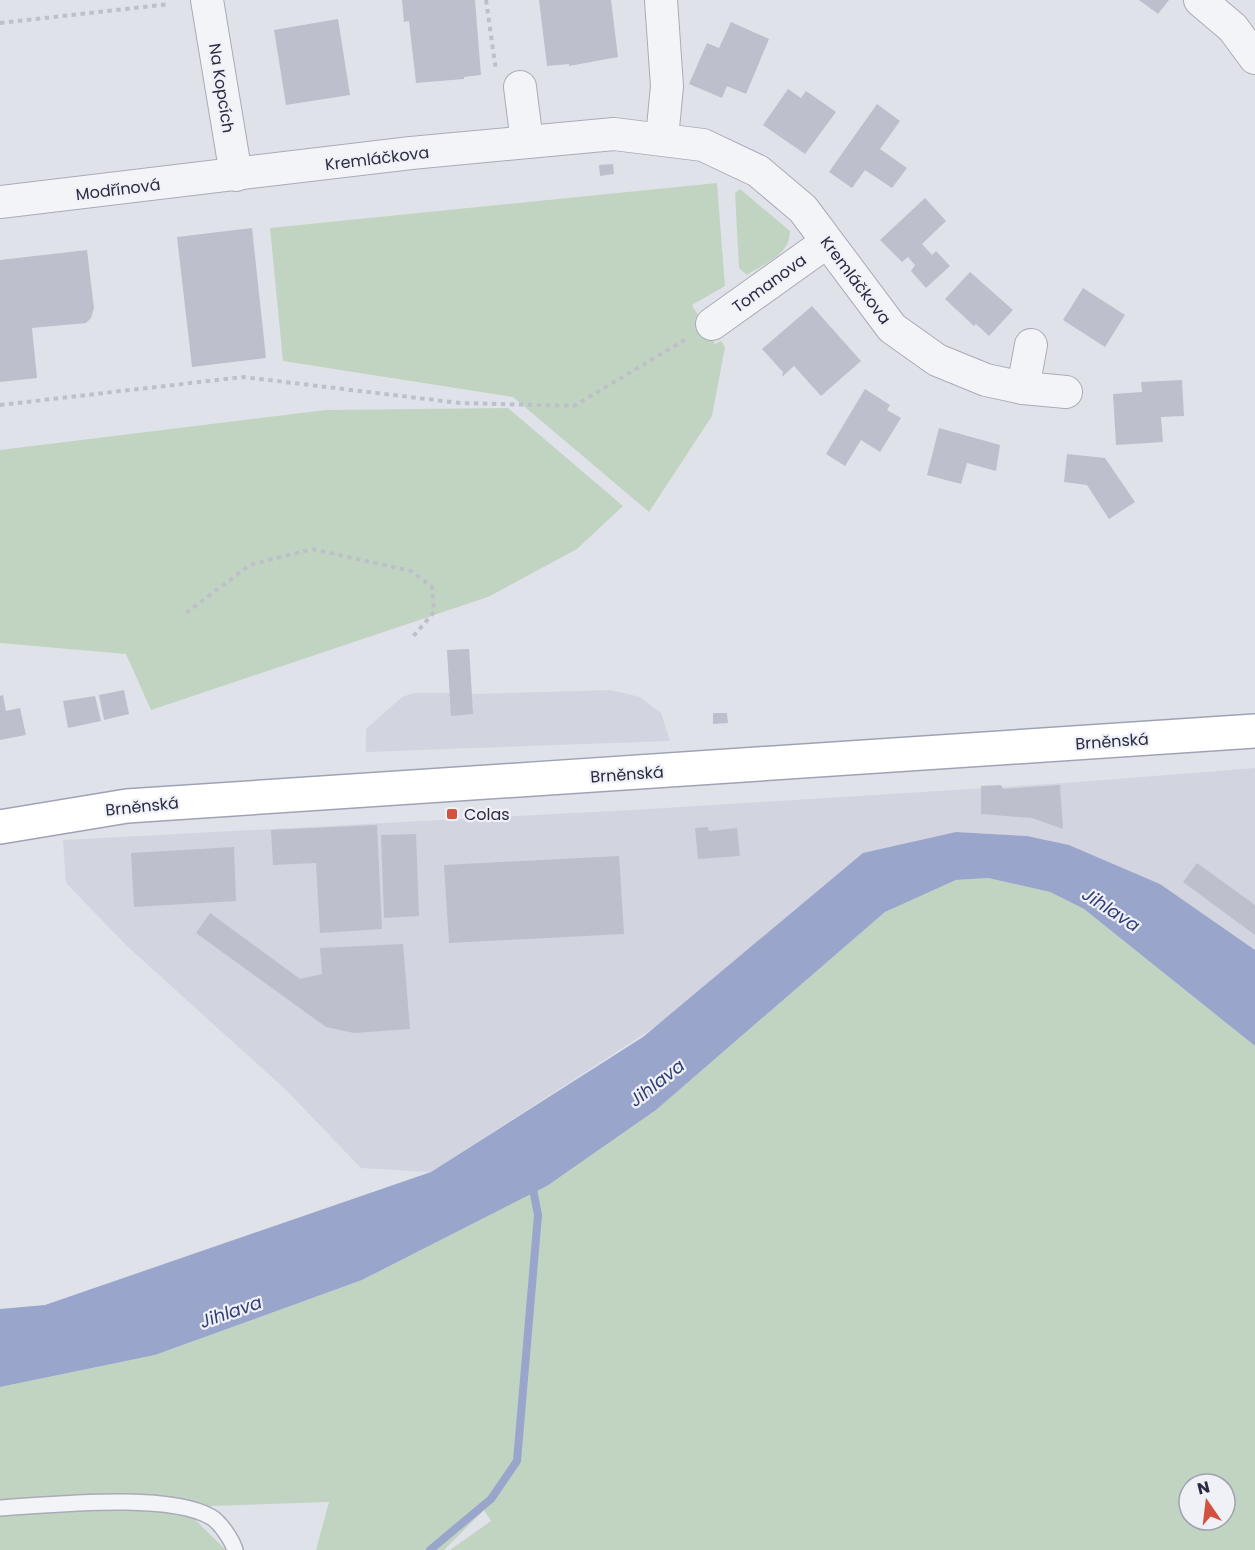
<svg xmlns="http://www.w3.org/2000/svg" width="1255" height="1550" font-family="Poppins,sans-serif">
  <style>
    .built { fill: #d2d4df }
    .green { fill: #c1d4c1; fill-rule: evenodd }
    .water { fill: #9aa5cb }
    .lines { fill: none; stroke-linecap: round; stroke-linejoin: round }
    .stream { stroke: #9aa5cb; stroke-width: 8 }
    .building { fill: #bdbfcd }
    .lane-casing { stroke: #a9abb8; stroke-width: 18 }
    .street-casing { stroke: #a9abb8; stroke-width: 34 }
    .primary-casing { stroke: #9fa2b6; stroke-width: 36 }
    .path { stroke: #bec0c9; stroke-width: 4; stroke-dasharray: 4.5 4.5; stroke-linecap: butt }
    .lane { stroke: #f3f4f8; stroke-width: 15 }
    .street { stroke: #f3f4f8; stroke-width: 32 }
    .primary { stroke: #fff; stroke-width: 33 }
    .poi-dot { fill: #d35141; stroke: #f0f1f7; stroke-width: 2 }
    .labels { text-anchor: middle; stroke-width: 4.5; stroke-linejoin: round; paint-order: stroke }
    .street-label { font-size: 16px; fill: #282b42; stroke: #f0f1f7 }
    .poi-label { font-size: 16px; fill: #282b42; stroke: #f0f1f7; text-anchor: start }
    .water-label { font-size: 18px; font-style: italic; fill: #313e77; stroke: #f0f1f7 }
  </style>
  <rect width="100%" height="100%" fill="#e0e2ea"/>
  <g class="built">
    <polygon points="469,649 472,694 610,690 640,697 661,713 670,741 366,752 366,729 402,697 414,693 450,693 447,650"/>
    <polygon points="1255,768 1255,950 1160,884 1069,845 1027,836 956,832 431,1172 361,1168 286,1090 127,946 66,883 63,840 649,809 1065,783"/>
  </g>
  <g class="green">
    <polygon points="717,183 725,286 692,305 715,344 721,341 725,347 712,416 649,512 513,397 283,361 270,228"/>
    <path d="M740,189L790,231C790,255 765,263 747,275L739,268L735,193Z"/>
    <polygon points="508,408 623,506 577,549 488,597 151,710 126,654 0,643 0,450 326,410"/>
    <path d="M988,878L1050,892L1084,909L1255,1046V1550H450L491,1521L484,1510L444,1550H316L329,1502L182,1507L226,1550H0V1387L155,1355L362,1280L547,1186L656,1110L885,912L956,880ZM1189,1484H1225V1520H1189Z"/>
  </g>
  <polygon class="water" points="956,832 1027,836 1069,845 1160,884 1255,950 1255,1046 1084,909 1050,892 988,878 956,880 885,912 656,1110 547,1186 362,1280 155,1355 0,1387 0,1309 45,1305 431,1172 643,1037 863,853"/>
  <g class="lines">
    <polyline class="stream" points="430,1550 491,1499 517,1461 538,1215 532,1184"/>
  </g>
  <g class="building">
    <polygon points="402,0 475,0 481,75 464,77 464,79 416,83 409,21 404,22"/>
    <polygon points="539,0 611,0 618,57 569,66 569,64 547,66"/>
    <polygon points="1139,0 1169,0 1158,14"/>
    <polygon points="338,19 350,95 286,105 274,30"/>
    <polygon points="731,22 769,39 746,94 727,86 722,98 689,84 707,43 719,48"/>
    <polygon points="788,89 801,98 806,91 836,112 805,154 763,125"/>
    <polygon points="877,104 900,121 880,149 907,168 892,188 865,170 852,188 829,172"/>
    <polygon points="613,164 614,174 600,176 599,165"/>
    <polygon points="925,198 946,221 922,244 932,255 936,251 950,266 926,288 911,271 915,265 908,257 902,262 880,240"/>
    <polygon points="252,228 266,358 192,367 177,237"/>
    <polygon points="87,250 94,308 91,318 86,323 32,328 37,378 0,382 0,260"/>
    <polygon points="970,272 1013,310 989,336 976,324 974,326 945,299"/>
    <polygon points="1083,288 1125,315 1105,347 1063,320"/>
    <polygon points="812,306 861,361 821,396 794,366 782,377 783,372 762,349"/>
    <polygon points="1182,380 1184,416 1161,417 1163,442 1116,445 1113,394 1142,392 1141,382"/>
    <polygon points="865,389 890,405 887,410 901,418 880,452 861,440 845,466 826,454"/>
    <polygon points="939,428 1000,445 996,471 967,463 961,484 927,475"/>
    <polygon points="1067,454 1105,458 1135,502 1109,519 1087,485 1064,482"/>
    <polygon points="469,649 473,714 451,716 447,650"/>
    <polygon points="124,690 129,714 104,720 99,695"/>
    <polygon points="3,695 6,711 20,708 26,735 0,740 0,696"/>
    <polygon points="95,696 101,721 68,728 63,701"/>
    <polygon points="713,713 727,713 728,723 713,724"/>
    <polygon points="1001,785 1003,789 1060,785 1063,829 1032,818 981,814 981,786"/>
    <polygon points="377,825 382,929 320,933 316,863 273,865 271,830"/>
    <polygon points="708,827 709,831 737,828 740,856 698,859 695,828"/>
    <polygon points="416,834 419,916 384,918 381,835"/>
    <polygon points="234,847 236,901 134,907 131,853"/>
    <polygon points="619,856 624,934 449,943 444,865"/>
    <polygon points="1197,863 1255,905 1255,935 1183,882"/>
    <polygon points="210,913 300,979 322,974 320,948 403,944 410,1029 354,1033 326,1027 196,933"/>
  </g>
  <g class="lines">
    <g class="lane-casing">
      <path id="lane" d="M0,1508C51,1505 168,1492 211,1517C220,1522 232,1540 235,1550"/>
    </g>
    <g class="street-casing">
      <g id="street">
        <polyline points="207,0 236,175"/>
        <polyline points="661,0 667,86 662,138"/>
        <polyline points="1200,0 1233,28 1255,58"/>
        <polyline points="520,87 527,142"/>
        <polyline points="0,202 411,153 614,134 703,145 758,171 803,209 892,328 937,360 986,380 1023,388 1066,392"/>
        <polyline points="712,324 827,242"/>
        <polyline points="1023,388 1031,345"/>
      </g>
    </g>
    <g class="primary-casing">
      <polyline id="primary" points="0,827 127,806 1255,731"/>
    </g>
    <g class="path">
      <polyline points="486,0 496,71"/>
      <polyline points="0,23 170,4"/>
      <polyline points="0,405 243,377 460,403 574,406 688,338"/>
      <polyline points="186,613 250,565 312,549 411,571 432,587 434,612 411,639"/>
    </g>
    <use href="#lane" class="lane"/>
    <use href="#street" class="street"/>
    <use href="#primary" class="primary"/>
  </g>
  <rect class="poi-dot" x="446" y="808" width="12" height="12" rx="3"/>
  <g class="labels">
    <g class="street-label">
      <text transform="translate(222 88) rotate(81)" y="6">Na Kopcích</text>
      <text transform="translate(377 158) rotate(-7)" y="6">Kremláčkova</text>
      <text transform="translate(118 189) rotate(-7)" y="6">Modřínová</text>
      <text transform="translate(856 280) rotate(53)" y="6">Kremláčkova</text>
      <text transform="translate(769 283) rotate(-36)" y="6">Tomanova</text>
      <text transform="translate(1112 741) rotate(-4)" y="6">Brněnská</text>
      <text transform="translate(627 774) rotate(-4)" y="6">Brněnská</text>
      <text transform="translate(142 806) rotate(-6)" y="6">Brněnská</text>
    </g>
    <g class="poi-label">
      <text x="464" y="820">Colas</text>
    </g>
    <g class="water-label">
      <text transform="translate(1111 910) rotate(33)" y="6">Jihlava</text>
      <text transform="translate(657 1083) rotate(-38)" y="6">Jihlava</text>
      <text transform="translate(231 1312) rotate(-19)" y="6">Jihlava</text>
    </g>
  </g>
  <g transform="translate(1207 1502) rotate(346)"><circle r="28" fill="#f0f1f7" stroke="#a0a2af" stroke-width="1.5"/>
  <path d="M0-4.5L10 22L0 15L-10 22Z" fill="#d35141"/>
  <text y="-9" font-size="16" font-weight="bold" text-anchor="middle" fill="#282b42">N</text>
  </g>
</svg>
